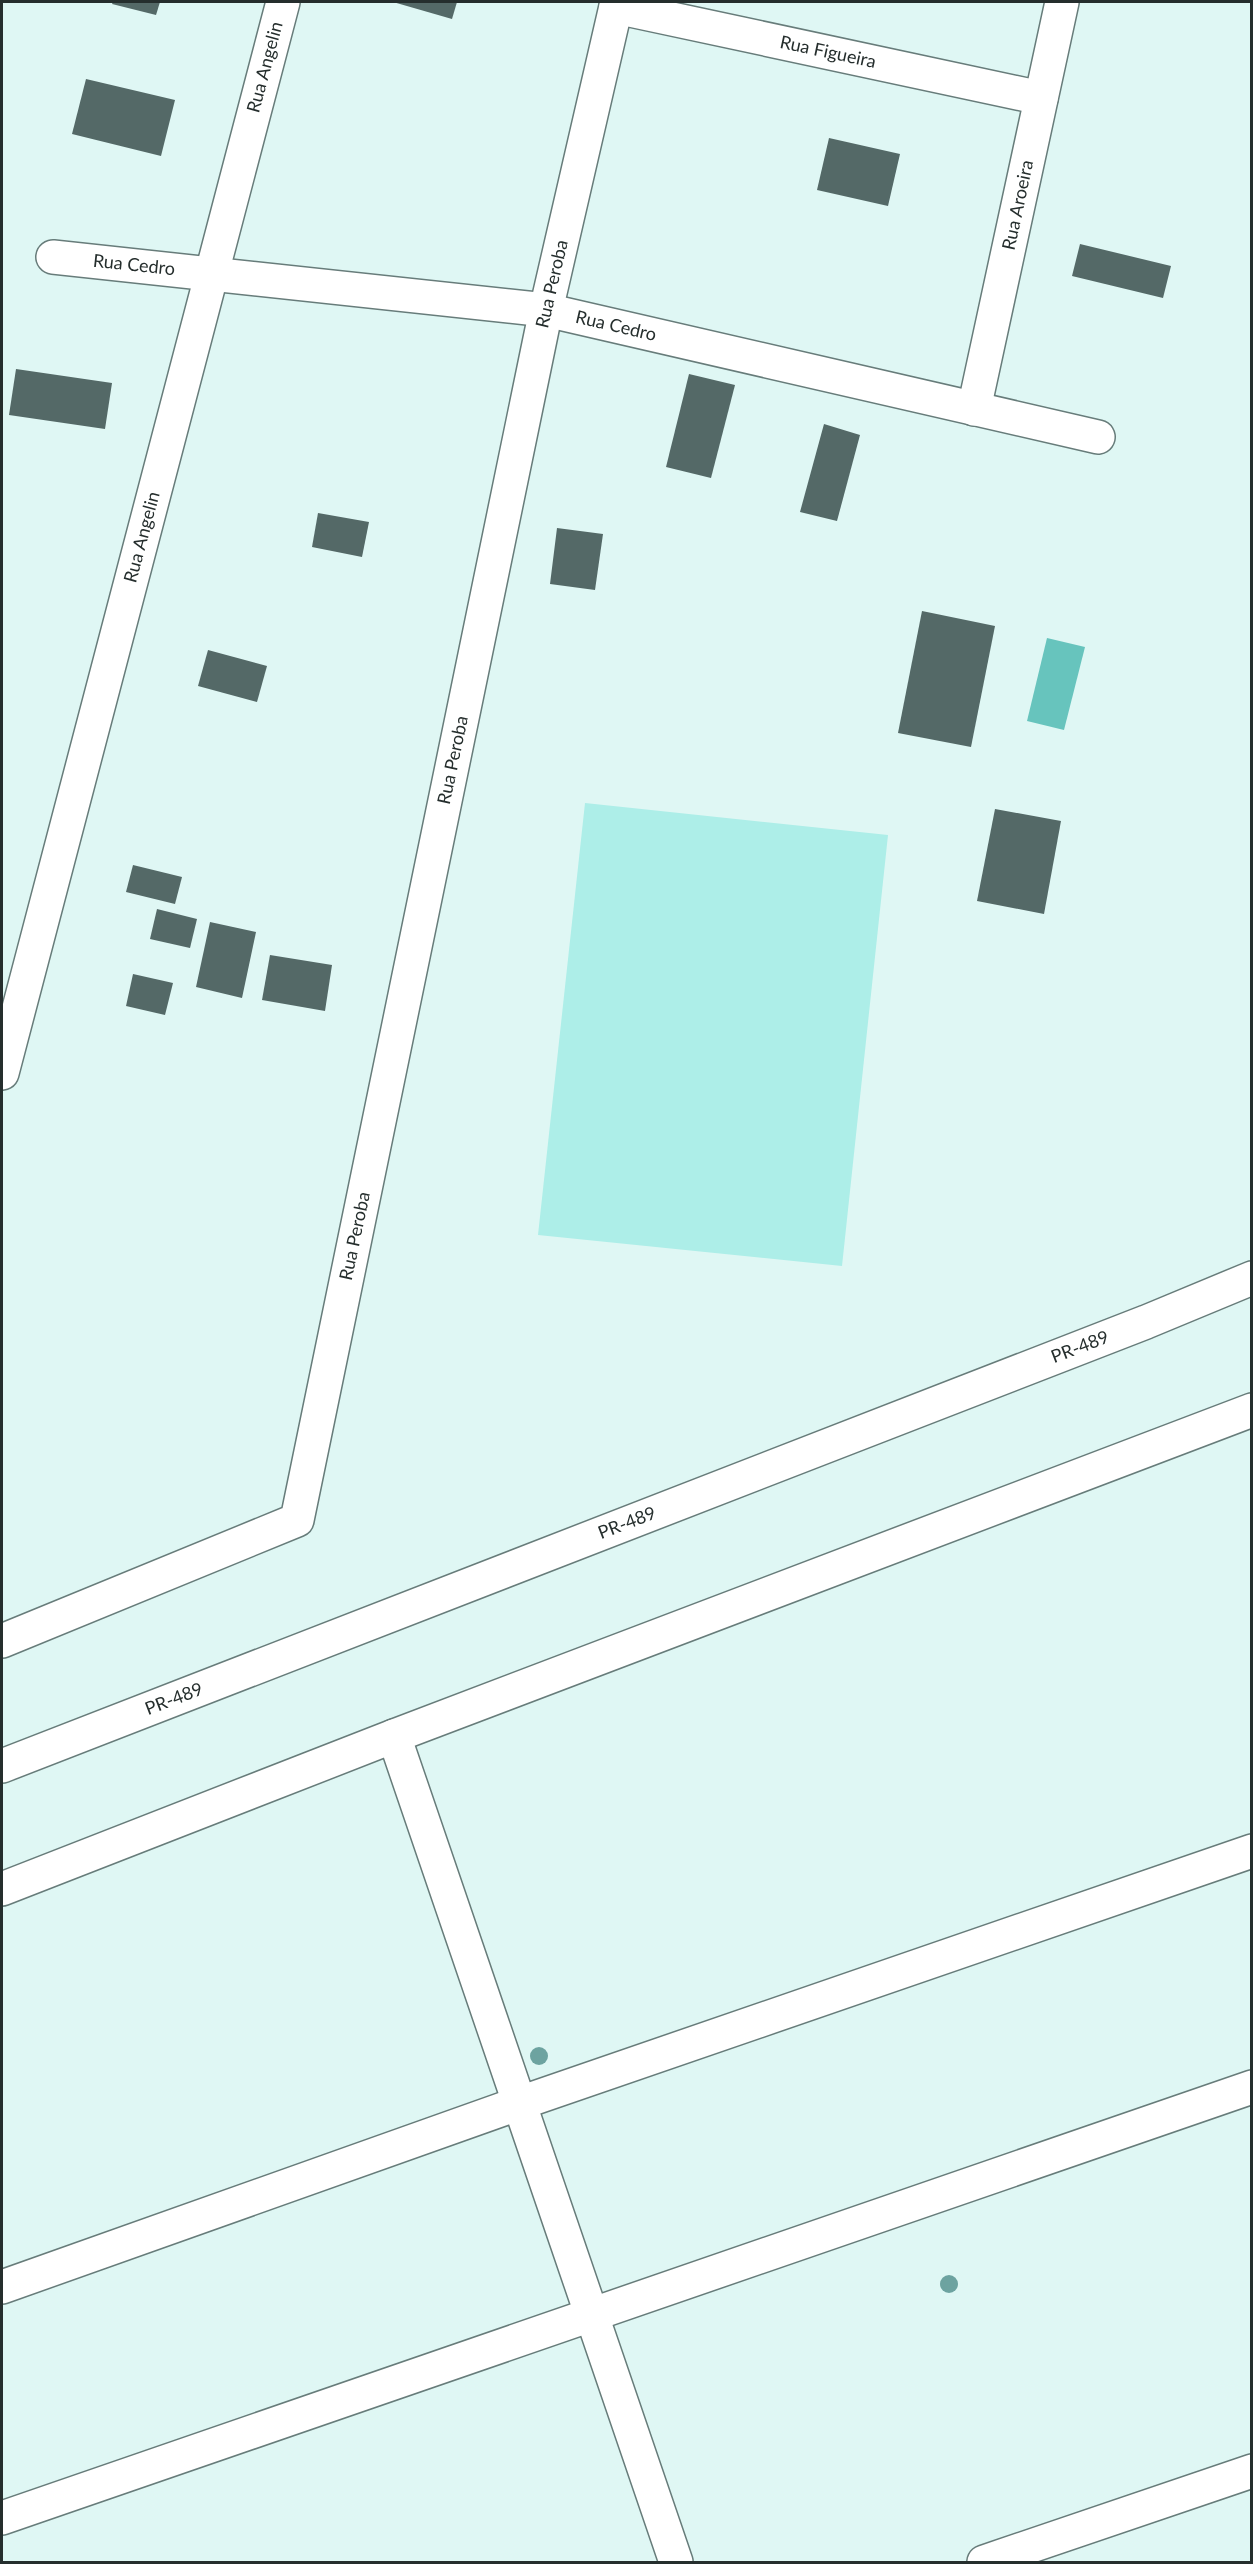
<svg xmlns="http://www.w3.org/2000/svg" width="1253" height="2564" font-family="Lato,sans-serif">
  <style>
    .green { fill: #adeee8 }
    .water { fill: #67c4bd }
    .building { fill: #546967 }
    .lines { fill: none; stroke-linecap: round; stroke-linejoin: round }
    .minor-casing { stroke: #677c7a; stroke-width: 36 }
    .primary-casing { stroke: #677c7a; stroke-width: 36 }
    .minor { stroke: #fff; stroke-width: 33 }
    .primary { stroke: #fff; stroke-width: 33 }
    .tree { fill: #6da3a0 }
    .labels { text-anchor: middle; stroke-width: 6; stroke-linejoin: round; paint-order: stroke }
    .street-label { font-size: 18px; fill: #252e2d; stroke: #fff }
  </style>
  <rect width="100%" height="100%" fill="#dff7f4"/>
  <polygon class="green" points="585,803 888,835 842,1266 538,1235"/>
  <polygon class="water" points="1047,638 1085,647 1064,730 1027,721"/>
  <g class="building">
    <polygon points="113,2 160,2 156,15 112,4"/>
    <polygon points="393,2 457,2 452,19"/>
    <polygon points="86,79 175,100 161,156 72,134"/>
    <polygon points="829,138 900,154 888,206 817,190"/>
    <polygon points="1080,244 1171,266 1163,298 1072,276"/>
    <polygon points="16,369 112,383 105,429 9,415"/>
    <polygon points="689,374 735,385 711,478 666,467"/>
    <polygon points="824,424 860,435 837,521 800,512"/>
    <polygon points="318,513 369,522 362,557 312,547"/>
    <polygon points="557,528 603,534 595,590 550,584"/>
    <polygon points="922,611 995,626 971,747 898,733"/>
    <polygon points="208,650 267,666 257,702 198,686"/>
    <polygon points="995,809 1061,821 1044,914 977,901"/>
    <polygon points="133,865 182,877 175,904 126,892"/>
    <polygon points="157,909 197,919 190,948 150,939"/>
    <polygon points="210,922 256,932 242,998 196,987"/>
    <polygon points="270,955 332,965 325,1011 262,1000"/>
    <polygon points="133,974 173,983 165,1015 126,1006"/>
  </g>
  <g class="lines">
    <g class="minor-casing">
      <g id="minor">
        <polyline points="616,7 1041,98"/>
        <polyline points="53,257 546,310 1098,437"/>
        <polyline points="974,409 1062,2"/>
        <polyline points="2,1073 283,2"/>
        <polyline points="2,1641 297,1520 546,310 617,2"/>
        <polyline points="394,1736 676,2562"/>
        <polyline points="2,1889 394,1736 1252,1410"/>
        <polyline points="2,2287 520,2103 1252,1851"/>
        <polyline points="2,2518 1252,2087"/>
        <polyline points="984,2562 1252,2471"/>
      </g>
    </g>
    <g class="primary-casing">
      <polyline id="primary" points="2,1766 1146,1322 1252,1278"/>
    </g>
    <use href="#minor" class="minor"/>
    <use href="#primary" class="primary"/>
  </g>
  <g class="tree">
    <circle cx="539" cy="2056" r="9"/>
    <circle cx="949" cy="2284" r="9"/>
  </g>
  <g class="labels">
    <g class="street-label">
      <text transform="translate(828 52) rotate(12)" y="6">Rua Figueira</text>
      <text transform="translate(265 67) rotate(-75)" y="6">Rua Angelin</text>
      <text transform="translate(1018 205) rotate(-78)" y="6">Rua Aroeira</text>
      <text transform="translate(134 265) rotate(6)" y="6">Rua Cedro</text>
      <text transform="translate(552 284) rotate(-77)" y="6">Rua Peroba</text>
      <text transform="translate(616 326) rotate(13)" y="6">Rua Cedro</text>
      <text transform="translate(142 537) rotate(-75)" y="6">Rua Angelin</text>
      <text transform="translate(453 760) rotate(-78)" y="6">Rua Peroba</text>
      <text transform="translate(355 1236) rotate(-78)" y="6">Rua Peroba</text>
      <text transform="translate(1080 1347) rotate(-21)" y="6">PR-489</text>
      <text transform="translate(627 1523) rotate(-21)" y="6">PR-489</text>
      <text transform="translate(174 1699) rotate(-21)" y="6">PR-489</text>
    </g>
  </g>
  <rect width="1253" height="2564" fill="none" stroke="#252e2d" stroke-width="6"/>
</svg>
